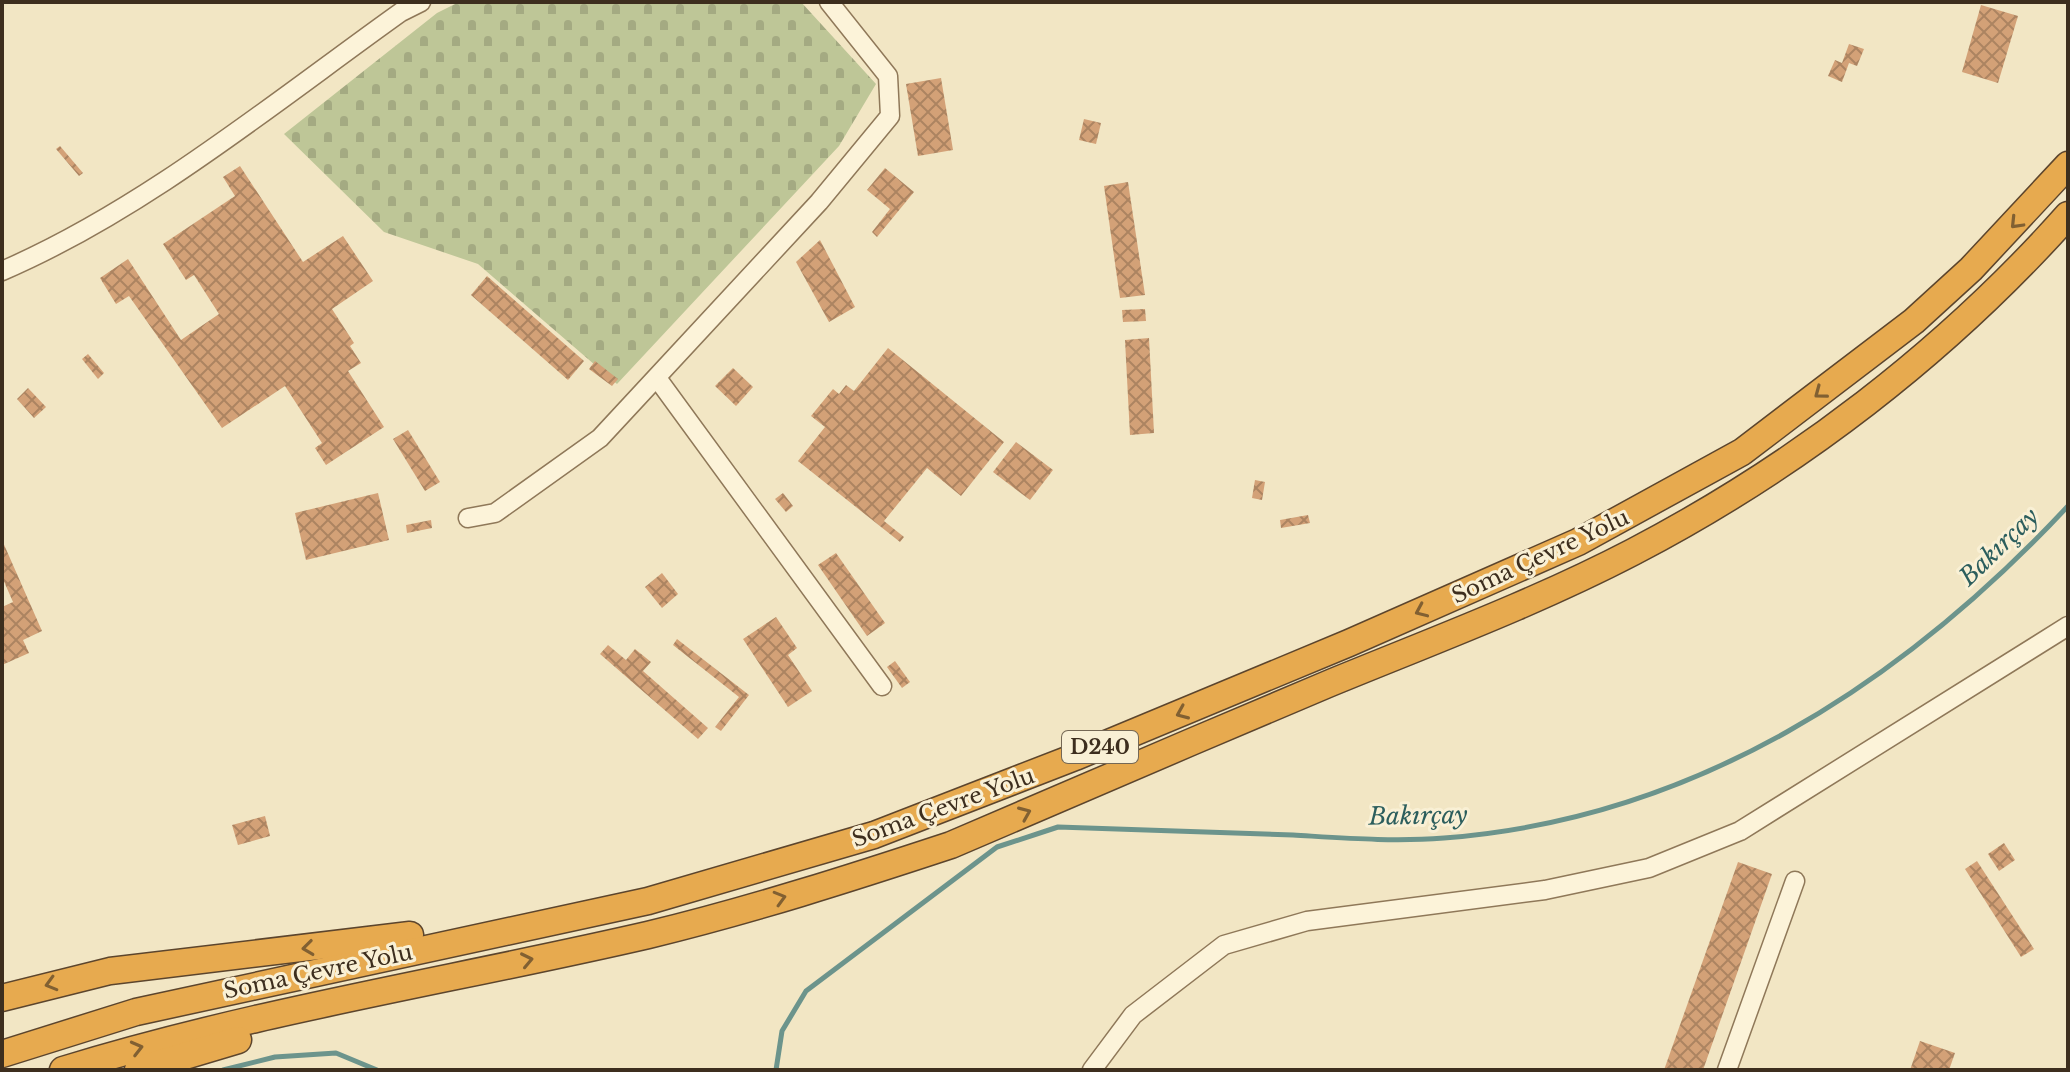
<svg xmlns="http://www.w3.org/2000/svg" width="2070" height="1072" font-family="'Libre Baskerville',serif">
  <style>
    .cemetery { fill: url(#cemetery-stones) }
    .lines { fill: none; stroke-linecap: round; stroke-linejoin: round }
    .stream { stroke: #6c948c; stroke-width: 5 }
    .building { fill: url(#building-cross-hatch) }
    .minor-casing { stroke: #8f7859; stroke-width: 21 }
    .highway-casing { stroke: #5c452d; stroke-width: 29 }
    .minor { stroke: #fcf3d9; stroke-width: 18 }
    .highway { stroke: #e7aa4f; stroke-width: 26 }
    .oneway { stroke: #816032 }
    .labels { text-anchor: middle; stroke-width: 6; stroke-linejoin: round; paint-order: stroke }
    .shield { fill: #f9f0d5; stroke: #756855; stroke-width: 2 }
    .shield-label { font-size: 20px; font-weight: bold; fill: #3d2e1e }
    .street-label { font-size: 22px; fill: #3d2e1e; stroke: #f9f0d5 }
    .water-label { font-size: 24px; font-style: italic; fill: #2c5e5d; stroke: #f9f0d5 }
  </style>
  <defs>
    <pattern id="cemetery-stones" width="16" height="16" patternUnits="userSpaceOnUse" patternTransform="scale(2)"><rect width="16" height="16" fill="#bec697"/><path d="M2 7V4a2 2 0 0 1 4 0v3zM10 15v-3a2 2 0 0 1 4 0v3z" fill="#a4aa82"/></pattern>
    <pattern id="building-cross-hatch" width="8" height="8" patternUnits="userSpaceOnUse" patternTransform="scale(2)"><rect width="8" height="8" fill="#d3a177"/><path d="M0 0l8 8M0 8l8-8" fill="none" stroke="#ac8461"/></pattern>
  </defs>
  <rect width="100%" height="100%" fill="#f2e6c4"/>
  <polygon class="cemetery" points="459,2 801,2 876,84 839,146 617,384 478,264 384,232 284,134 437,13"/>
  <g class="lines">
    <g class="stream">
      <polyline points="223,1070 275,1057 336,1053 377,1070"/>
      <path d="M776,1070L782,1031L806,991L997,847L1058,827C1136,830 1215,832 1293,835C1344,838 1393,842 1444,838C1693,819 1901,685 2068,506"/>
    </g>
  </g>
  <g class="building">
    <polygon points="1981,5 2018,16 1998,83 1962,72"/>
    <polygon points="1849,44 1864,49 1857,66 1849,63 1842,82 1828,76 1835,60 1842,63"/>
    <polygon points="941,78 953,150 918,156 906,84"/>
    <polygon points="1084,119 1101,123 1096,144 1079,140"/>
    <polygon points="60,146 83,173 79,176 56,149"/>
    <polygon points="240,166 303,262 343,236 373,281 332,309 354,343 350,346 361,363 348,371 384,427 326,465 315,448 322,443 285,386 222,428 129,296 116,304 100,278 128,259 181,340 219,314 194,275 186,280 163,244 235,196 223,177"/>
    <polygon points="885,168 914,192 877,237 872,232 890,209 867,190"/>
    <polygon points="1128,182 1145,295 1120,298 1104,186"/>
    <polygon points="820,240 855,307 829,322 796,262"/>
    <polygon points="487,276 584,361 568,380 471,295"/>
    <polygon points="1145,309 1146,321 1123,322 1122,310"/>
    <polygon points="1149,338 1154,433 1130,435 1125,340"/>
    <polygon points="888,348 1004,442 961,496 927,468 884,521 904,537 900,542 798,461 825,427 811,416 833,389 839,394 846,385 854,391"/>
    <polygon points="88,354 104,373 98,379 82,359"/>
    <polygon points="595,361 618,379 612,386 589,369"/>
    <polygon points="733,368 753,387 736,406 715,386"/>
    <polygon points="28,388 46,407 34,418 17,399"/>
    <polygon points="408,430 440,482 425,491 393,439"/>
    <polygon points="1016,442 1053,470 1030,500 993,472"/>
    <polygon points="1255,480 1265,482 1262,500 1252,498"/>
    <polygon points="378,493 389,540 306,560 295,513"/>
    <polygon points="783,493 793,506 786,512 775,499"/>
    <polygon points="1308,515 1310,523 1281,528 1280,520"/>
    <polygon points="431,520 432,528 407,533 406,525"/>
    <polygon points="2,540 42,631 23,640 29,653 2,665 2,607 13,602 2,577"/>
    <polygon points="836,553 885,623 867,636 818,565"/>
    <polygon points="662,573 678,594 662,608 645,587"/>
    <polygon points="776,617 797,648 788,655 812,691 788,707 743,639"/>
    <polygon points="677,639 749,695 721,731 715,727 739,697 673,645"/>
    <polygon points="608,645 626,660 635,649 651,662 643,671 708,728 698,739 600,654"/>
    <polygon points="895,661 910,682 902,688 887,667"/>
    <polygon points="265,816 270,836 238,845 232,825"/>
    <polygon points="2004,843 2015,860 1999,871 1988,854"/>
    <polygon points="1977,861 2034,949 2021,957 1965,869"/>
    <polygon points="1738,862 1772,874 1703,1070 1664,1070"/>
    <polygon points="1920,1041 1955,1053 1949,1070 1910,1070"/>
  </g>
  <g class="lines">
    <g class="minor-casing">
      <g id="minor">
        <path d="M2,271C144,210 276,101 401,12L421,2"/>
        <polyline points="657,378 882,686"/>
        <polyline points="468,518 495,513 600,438 819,202 890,116 888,76 829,2"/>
        <polyline points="1092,1070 1133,1015 1224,945 1307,921 1545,890 1649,868 1740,831 2068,626"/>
        <polyline points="1727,1070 1795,881"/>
      </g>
    </g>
    <g class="highway-casing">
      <g id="highway">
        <polyline points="2,998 110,971 410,935"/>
        <polyline points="2,1054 136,1012 648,901 874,835 1075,757 1349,643 1578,542 1742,452 1914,321 1971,269 2068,165"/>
        <path d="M63,1070C255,1011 453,980 648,935C751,910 851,878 951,845C1077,791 1202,737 1328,684C1430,642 1535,603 1633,552C1796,467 1946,352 2068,215"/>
        <polyline points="138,1070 238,1040"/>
      </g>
    </g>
    <use href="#minor" class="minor"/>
    <use href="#highway" class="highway"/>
  </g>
  <defs><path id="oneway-chevron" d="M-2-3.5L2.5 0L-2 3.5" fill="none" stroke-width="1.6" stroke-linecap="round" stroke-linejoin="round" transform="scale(2)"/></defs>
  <g class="oneway">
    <use href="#oneway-chevron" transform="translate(2016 223) rotate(134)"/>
    <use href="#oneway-chevron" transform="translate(1820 393) rotate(143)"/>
    <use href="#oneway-chevron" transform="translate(1421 611) rotate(156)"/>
    <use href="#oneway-chevron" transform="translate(1182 713) rotate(157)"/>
    <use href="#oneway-chevron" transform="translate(1025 813) rotate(-23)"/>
    <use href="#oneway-chevron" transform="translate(780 898) rotate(-16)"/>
    <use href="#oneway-chevron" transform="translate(308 948) rotate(173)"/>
    <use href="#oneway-chevron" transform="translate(527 960) rotate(-12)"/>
    <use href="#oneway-chevron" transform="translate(51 984) rotate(164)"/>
    <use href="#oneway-chevron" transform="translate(137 1048) rotate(-14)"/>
  </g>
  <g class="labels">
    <rect class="shield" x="1062" y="731" width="76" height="32" rx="6"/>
    <g class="shield-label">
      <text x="1100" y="754">D240</text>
    </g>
    <g class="street-label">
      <text transform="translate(1540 556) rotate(-25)" y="8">Soma Çevre Yolu</text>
      <text transform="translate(943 807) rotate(-20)" y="8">Soma Çevre Yolu</text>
      <text transform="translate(318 971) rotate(-12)" y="8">Soma Çevre Yolu</text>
    </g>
    <g class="water-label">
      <text transform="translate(1999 547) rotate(-44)" y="8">Bakırçay</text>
      <text transform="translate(1418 816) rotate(-1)" y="8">Bakırçay</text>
    </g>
  </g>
  <rect width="2070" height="1072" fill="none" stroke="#3d2e1e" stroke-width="8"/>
</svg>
